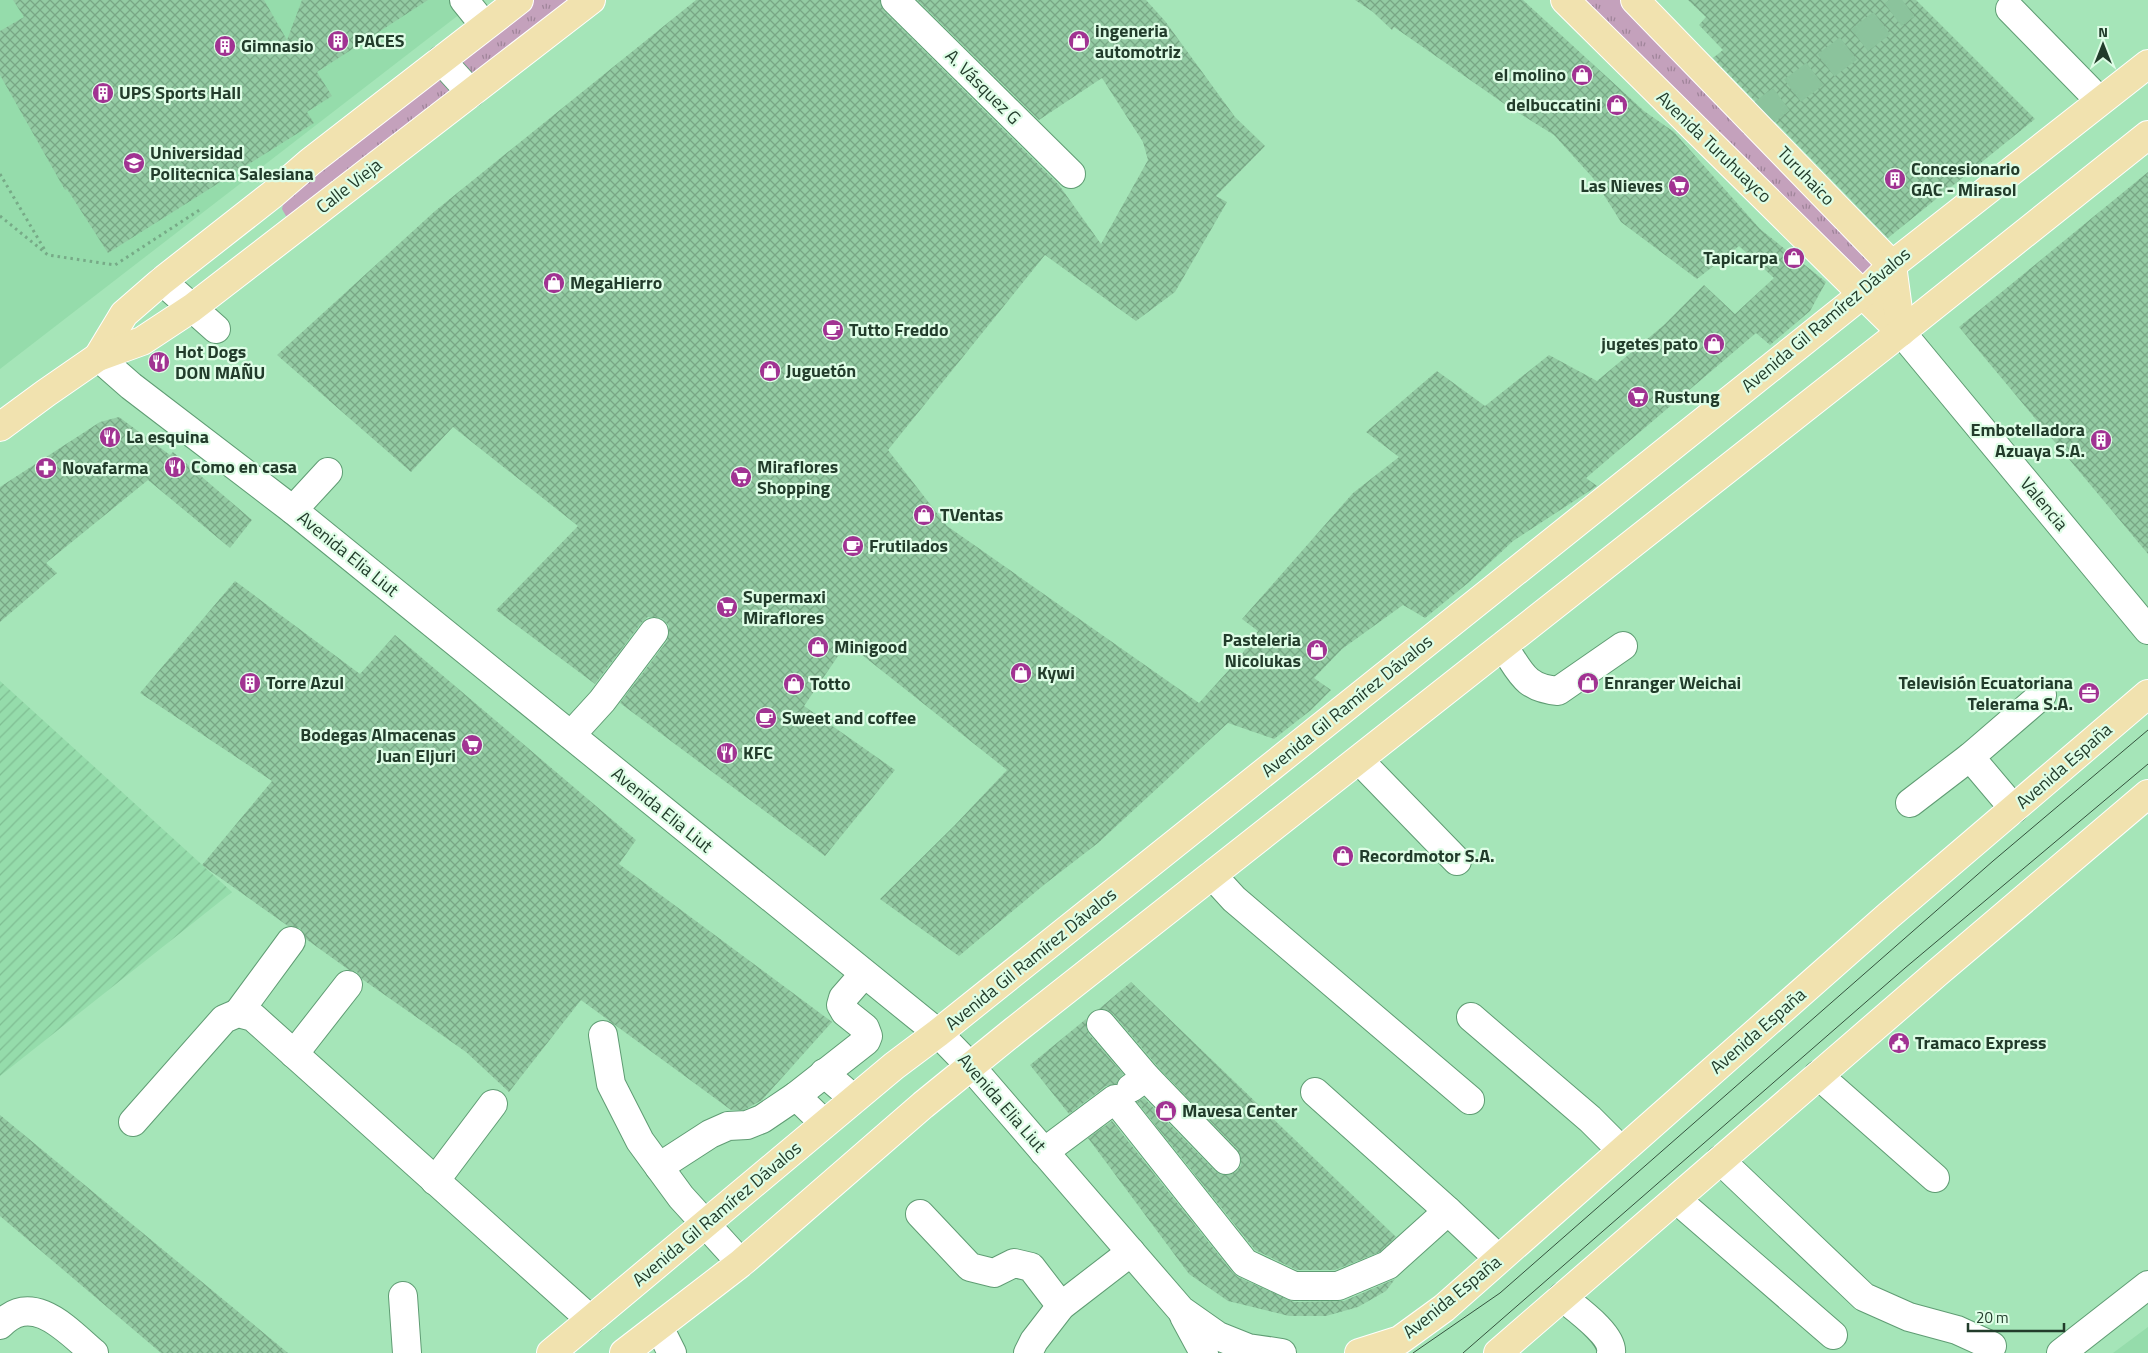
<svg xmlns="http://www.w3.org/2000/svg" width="2148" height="1353" font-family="'Titillium Web',sans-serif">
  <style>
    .built { fill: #95dcab }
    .industrial { fill: url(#industrial-furrows) }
    .grass { fill: url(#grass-tufts) }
    .building { fill: url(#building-cross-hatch) }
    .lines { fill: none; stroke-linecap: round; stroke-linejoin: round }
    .minor-tunnel { stroke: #8bc39c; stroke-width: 28; stroke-dasharray: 28 14; stroke-linecap: butt }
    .minor-casing { stroke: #5f9c73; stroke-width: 30 }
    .major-casing { stroke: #fff; stroke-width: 30 }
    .path { stroke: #77aa87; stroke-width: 3; stroke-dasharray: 2.5 4; stroke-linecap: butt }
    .minor { stroke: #fff; stroke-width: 28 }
    .major { stroke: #f1e2af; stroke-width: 28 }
    .tram { stroke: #34533e; stroke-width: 1 }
    .labels { text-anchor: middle; stroke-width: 4.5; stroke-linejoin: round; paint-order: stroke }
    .poi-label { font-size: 18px; font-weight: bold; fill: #223c2b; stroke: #defde6; text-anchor: start }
    .street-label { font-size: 18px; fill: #223c2b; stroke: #defde6 }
  </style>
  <defs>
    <pattern id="industrial-furrows" width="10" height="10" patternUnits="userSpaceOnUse" patternTransform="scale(1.25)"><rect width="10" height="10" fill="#95dcab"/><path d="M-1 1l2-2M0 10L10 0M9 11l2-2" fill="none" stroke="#80be93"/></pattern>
    <pattern id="grass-tufts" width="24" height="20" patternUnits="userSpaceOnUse" patternTransform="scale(1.25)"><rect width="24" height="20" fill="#c4a1bc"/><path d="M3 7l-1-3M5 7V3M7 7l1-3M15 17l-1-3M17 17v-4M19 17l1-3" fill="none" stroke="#9f8499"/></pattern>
    <pattern id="building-cross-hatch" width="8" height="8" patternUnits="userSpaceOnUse" patternTransform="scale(1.25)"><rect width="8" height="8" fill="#93cba3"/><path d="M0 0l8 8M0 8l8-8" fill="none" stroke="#78a685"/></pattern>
  </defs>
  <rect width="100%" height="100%" fill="#a5e5b8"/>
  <g class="built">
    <polygon points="0,0 478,0 0,369"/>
    <polygon points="2148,1327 2148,1353 2113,1353"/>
  </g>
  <polygon class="industrial" points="0,681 232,892 0,1076"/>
  <g class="grass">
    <polygon points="519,0 591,0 294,219 286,216 282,209 284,200"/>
    <polygon points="1575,0 1627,0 1892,265 1864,293"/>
  </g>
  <g class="building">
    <polygon points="13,0 264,0 287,40 302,0 428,0 317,72 332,96 307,112 314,123 108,253 67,189 65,190 0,75 0,31 24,17"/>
    <polygon points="696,0 880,0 884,11 1059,185 1101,244 1148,160 1143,142 1102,78 1039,120 917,0 1146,0 1165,21 1235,117 1265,146 1216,196 1227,202 1175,292 1136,321 1045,255 888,450 947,526 1199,703 1237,661 1258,631 1242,619 1353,493 1399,457 1366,432 1437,371 1485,406 1549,355 1597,381 1664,325 1704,285 1735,314 1774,278 1739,246 1697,279 1621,222 1593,178 1554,135 1506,105 1394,27 1392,30 1373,12 1355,0 1523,0 1644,111 1674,132 1760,229 1826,282 1810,311 1770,345 1756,333 1586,478 1597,486 1513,541 1468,583 1425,618 1403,605 1342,649 1314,678 1331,690 1311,710 1274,739 1228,723 1098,843 1045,884 959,956 880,899 954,826 1007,770 847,643 804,706 895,770 825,856 620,703 667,641 669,634 669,626 663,619 656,617 648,617 642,622 595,684 496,610 578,526 453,427 411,472 277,355 435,211"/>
    <polygon points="1688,0 1916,0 2035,119 1888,238 1713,58 1723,50 1699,25 1706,17"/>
    <polygon points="2148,172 2148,554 1959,327"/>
    <polygon points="119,417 170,455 173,452 252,520 230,548 148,480 46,563 57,573 0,622 0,487 100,422"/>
    <polygon points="235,581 360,674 395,635 636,840 619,864 832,1022 762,1100 744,1110 731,1110 581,1000 509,1092 466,1052 362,979 357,972 349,970 306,939 300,928 288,926 202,865 272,781 140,693"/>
    <polygon points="1131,982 1396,1237 1380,1252 1335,1270 1297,1270 1255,1250 1137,1102 1144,1098 1215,1171 1221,1175 1229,1175 1237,1171 1241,1165 1241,1157 1237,1149 1158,1067 1113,1014 1107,1010 1099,1009"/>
    <polygon points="1086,1019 1086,1027 1089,1034 1123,1074 1116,1084 1106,1086 1069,1114 1030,1065"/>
    <polygon points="0,1115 288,1353 161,1353 0,1216"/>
    <polygon points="1112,1121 1233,1273 1238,1277 1294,1302 1344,1301 1395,1279 1386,1291 1358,1307 1326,1316 1289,1316 1228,1301 1189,1274 1088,1138"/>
  </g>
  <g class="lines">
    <polyline class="minor-tunnel" points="1759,116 1906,5"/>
    <g class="minor-casing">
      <g id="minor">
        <polyline points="464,0 485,26"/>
        <polyline points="895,0 1071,174"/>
        <polyline points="2010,9 2100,101"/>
        <polyline points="441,60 471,93"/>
        <polyline points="162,281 216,329"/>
        <polyline points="1901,332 2148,630"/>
        <polyline points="98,357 131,386 293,510 938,1033 971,1067 1181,1310 1218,1336 1248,1348 1282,1353"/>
        <polyline points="293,510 328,472"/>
        <path d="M1503,646C1521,672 1524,688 1558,691L1623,646"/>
        <polyline points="571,735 602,701 654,632"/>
        <polyline points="1359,760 1457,861"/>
        <polyline points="1910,803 1970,757"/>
        <polyline points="2014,809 1970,757 2042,695"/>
        <polyline points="1212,875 1234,899 1470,1100"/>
        <polyline points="238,1013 291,941"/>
        <polyline points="1471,1017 1590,1119 1622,1151"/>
        <polyline points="1101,1024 1146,1077 1131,1088"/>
        <polyline points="603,1035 611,1084 640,1141 681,1197 741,1263"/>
        <polyline points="294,1054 348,985"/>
        <polyline points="824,1073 854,1099"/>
        <polyline points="1818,1075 1935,1178"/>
        <polyline points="1146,1077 1226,1160"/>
        <polyline points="1315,1092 1448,1211 1499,1259"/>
        <polyline points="796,1096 866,1041 868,1036 865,1028 845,1012 841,1005 843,998 864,974"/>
        <polyline points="133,1122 224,1019 238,1013 253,1017 591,1320"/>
        <polyline points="1044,1152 1115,1099 1245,1263 1294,1286 1338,1286 1388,1265 1448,1211"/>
        <polyline points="1720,1160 1864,1297 1909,1317 1957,1330 1992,1346"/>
        <polyline points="659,1167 710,1134 728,1126 747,1125 762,1119 796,1096 824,1123"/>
        <polyline points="435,1181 493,1104"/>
        <polyline points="1676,1199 1833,1335"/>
        <polyline points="920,1214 970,1267 994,1273 1014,1263 1031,1267 1061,1306"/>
        <polyline points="403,1296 407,1353"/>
        <path d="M1562,1297C1575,1308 1614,1335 1611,1353"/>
        <polyline points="1184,1316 1204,1353"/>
        <path d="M0,1325C33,1290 68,1331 94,1353"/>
        <polyline points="659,1327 672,1353"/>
        <polyline points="1028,1353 1034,1341 1061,1306 1131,1252"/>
        <polyline points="2061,1353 2148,1285"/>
      </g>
    </g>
    <g class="major-casing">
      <g id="major">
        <polyline points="1565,0 1901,332"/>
        <polyline points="1635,0 1892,265 1901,332"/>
        <polyline points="98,357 124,314 162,281 273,194 310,162 519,0"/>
        <polyline points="0,427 46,393 98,357 142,341 192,308 591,0"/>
        <polyline points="551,1353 894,1066 938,1033 1864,293 1892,265 2148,64"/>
        <polyline points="624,1353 741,1263 923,1105 1014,1031 1901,332 2148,135"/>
        <polyline points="1359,1353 1400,1340 1444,1308 1888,916 2148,694"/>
        <polyline points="1498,1353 1937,973 2148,794"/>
      </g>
    </g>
    <g class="path">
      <polyline points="0,174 46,252"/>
      <polyline points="0,216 48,255 115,265 201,209"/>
    </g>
    <use href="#minor" class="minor"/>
    <use href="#major" class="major"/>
    <g class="tram">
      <polyline points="1413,1353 1500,1293 1993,861 2148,730"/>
      <polyline points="1463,1353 1905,968 2148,764"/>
    </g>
  </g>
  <defs>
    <g id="building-disc" transform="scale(1.125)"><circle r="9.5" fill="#a13392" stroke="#defde6"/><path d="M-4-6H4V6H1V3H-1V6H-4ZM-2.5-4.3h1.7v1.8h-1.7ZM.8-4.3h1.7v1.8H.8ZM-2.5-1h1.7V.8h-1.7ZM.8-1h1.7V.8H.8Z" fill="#fff"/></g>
    <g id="shop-disc" transform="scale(1.125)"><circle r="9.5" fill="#a13392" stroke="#defde6"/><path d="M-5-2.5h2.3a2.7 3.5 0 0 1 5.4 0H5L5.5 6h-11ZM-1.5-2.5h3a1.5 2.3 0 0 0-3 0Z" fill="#fff"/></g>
    <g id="university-disc" transform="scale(1.125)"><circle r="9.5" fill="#a13392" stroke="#defde6"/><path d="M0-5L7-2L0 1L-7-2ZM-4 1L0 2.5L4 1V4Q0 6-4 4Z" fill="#fff"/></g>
    <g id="supermarket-disc" transform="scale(1.125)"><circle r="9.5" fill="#a13392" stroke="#defde6"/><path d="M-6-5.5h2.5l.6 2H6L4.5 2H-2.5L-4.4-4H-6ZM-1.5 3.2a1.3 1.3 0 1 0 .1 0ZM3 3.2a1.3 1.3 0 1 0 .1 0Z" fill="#fff"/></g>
    <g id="cafe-disc" transform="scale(1.125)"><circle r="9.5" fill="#a13392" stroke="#defde6"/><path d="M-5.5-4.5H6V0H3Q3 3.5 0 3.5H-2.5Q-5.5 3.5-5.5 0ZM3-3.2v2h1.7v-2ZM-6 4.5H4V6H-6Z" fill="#fff"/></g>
    <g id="restaurant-disc" transform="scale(1.125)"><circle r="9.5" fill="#a13392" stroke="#defde6"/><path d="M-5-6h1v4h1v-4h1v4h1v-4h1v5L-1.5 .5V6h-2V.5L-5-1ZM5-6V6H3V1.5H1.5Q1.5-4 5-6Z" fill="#fff"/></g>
    <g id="pharmacy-disc" transform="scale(1.125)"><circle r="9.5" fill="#a13392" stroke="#defde6"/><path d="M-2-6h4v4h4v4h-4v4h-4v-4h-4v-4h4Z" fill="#fff"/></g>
    <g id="office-disc" transform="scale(1.125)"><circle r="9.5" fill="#a13392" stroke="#defde6"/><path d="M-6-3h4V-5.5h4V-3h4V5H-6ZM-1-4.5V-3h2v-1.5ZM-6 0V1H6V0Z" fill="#fff"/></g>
    <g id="civic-disc" transform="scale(1.125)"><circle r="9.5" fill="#a13392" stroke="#defde6"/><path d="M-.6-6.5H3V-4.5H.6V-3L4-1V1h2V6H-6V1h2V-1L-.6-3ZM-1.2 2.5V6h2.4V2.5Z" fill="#fff"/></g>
  </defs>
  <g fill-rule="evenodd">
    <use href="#building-disc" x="338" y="41"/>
    <use href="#shop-disc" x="1079" y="41"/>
    <use href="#building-disc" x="225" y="46"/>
    <use href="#shop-disc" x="1582" y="75"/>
    <use href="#building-disc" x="103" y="93"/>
    <use href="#shop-disc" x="1617" y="105"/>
    <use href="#university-disc" x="134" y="163"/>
    <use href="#building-disc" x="1895" y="179"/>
    <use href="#supermarket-disc" x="1679" y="186"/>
    <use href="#shop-disc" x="1794" y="258"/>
    <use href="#shop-disc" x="554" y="283"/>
    <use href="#cafe-disc" x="833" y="330"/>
    <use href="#shop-disc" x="1714" y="344"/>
    <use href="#restaurant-disc" x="159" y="362"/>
    <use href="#shop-disc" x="770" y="371"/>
    <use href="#supermarket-disc" x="1638" y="397"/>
    <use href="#restaurant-disc" x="110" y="437"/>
    <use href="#building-disc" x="2101" y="440"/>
    <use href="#restaurant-disc" x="175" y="467"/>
    <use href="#pharmacy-disc" x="46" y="468"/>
    <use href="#supermarket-disc" x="741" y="477"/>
    <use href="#shop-disc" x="924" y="515"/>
    <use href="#cafe-disc" x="853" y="546"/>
    <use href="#supermarket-disc" x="727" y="607"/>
    <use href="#shop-disc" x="818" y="647"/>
    <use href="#shop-disc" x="1317" y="650"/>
    <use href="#shop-disc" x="1021" y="673"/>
    <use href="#building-disc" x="250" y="683"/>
    <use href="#shop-disc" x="1588" y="683"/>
    <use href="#shop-disc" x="794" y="684"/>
    <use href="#office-disc" x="2089" y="693"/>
    <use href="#cafe-disc" x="766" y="718"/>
    <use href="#supermarket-disc" x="472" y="745"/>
    <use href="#restaurant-disc" x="727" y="753"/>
    <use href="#shop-disc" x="1343" y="856"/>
    <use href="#civic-disc" x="1899" y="1043"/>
    <use href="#shop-disc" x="1166" y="1111"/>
  </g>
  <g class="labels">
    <g class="poi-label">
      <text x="1095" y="37">ingeneria<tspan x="1095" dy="21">automotriz</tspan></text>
      <text x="354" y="47">PACES</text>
      <text x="241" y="52">Gimnasio</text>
      <text x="1566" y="81" text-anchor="end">el molino</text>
      <text x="119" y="99">UPS Sports Hall</text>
      <text x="1601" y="111" text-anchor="end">delbuccatini</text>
      <text x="150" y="159">Universidad<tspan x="150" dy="21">Politecnica Salesiana</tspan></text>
      <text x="1911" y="175">Concesionario<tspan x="1911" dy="21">GAC - Mirasol</tspan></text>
      <text x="1663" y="192" text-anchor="end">Las Nieves</text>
      <text x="1778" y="264" text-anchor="end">Tapicarpa</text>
      <text x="570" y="289">MegaHierro</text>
      <text x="849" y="336">Tutto Freddo</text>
      <text x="1698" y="350" text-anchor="end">jugetes pato</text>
      <text x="175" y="358">Hot Dogs<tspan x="175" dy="21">DON MAÑU</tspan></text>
      <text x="786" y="377">Juguetón</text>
      <text x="1654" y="403">Rustung</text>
      <text x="2085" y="436" text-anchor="end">Embotelladora<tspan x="2085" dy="21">Azuaya S.A.</tspan></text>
      <text x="126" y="443">La esquina</text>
      <text x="191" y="473">Como en casa</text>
      <text x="757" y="473">Miraflores<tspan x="757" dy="21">Shopping</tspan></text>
      <text x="62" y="474">Novafarma</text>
      <text x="940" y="521">TVentas</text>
      <text x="869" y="552">Frutilados</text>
      <text x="743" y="603">Supermaxi<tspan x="743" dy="21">Miraflores</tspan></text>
      <text x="1301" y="646" text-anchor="end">Pasteleria<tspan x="1301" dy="21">Nicolukas</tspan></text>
      <text x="834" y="653">Minigood</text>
      <text x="1037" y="679">Kywi</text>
      <text x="266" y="689">Torre Azul</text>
      <text x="1604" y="689">Enranger Weichai</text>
      <text x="2073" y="689" text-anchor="end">Televisión Ecuatoriana<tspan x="2073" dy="21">Telerama S.A.</tspan></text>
      <text x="810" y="690">Totto</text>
      <text x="782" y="724">Sweet and coffee</text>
      <text x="456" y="741" text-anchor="end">Bodegas Almacenas<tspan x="456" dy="21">Juan Eljuri</tspan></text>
      <text x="743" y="759">KFC</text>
      <text x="1359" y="862">Recordmotor S.A.</text>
      <text x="1915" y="1049">Tramaco Express</text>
      <text x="1182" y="1117">Mavesa Center</text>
    </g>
    <g class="street-label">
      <text transform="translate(983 87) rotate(45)" y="6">A. Vásquez G</text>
      <text transform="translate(1714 147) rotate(44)" y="6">Avenida Turuhuayco</text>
      <text transform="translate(1806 176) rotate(46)" y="6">Turuhaico</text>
      <text transform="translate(349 186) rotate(-38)" y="6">Calle Vieja</text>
      <text transform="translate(1826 320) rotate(-40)" y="6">Avenida Gil Ramírez Dávalos</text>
      <text transform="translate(2044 504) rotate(50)" y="6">Valencia</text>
      <text transform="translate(348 554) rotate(39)" y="6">Avenida Elia Liut</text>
      <text transform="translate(1347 706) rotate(-39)" y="6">Avenida Gil Ramírez Dávalos</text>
      <text transform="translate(2064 766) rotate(-41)" y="6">Avenida España</text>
      <text transform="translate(662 810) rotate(39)" y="6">Avenida Elia Liut</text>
      <text transform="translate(1031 959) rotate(-39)" y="6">Avenida Gil Ramírez Dávalos</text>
      <text transform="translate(1758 1031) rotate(-41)" y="6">Avenida España</text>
      <text transform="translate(1002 1103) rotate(49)" y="6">Avenida Elia Liut</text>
      <text transform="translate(717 1214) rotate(-40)" y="6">Avenida Gil Ramírez Dávalos</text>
      <text transform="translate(1452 1297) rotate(-39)" y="6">Avenida España</text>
    </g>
  </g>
  <g transform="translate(2103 45)" stroke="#defde6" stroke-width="4" paint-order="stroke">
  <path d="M0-4L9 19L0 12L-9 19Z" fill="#223c2b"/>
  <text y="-8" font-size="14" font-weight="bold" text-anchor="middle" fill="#223c2b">N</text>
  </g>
  <path d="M1968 1323v8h96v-8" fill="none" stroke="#223c2b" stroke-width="2.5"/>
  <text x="1976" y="1323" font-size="15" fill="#223c2b" stroke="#defde6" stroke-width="4" paint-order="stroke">20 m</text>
</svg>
